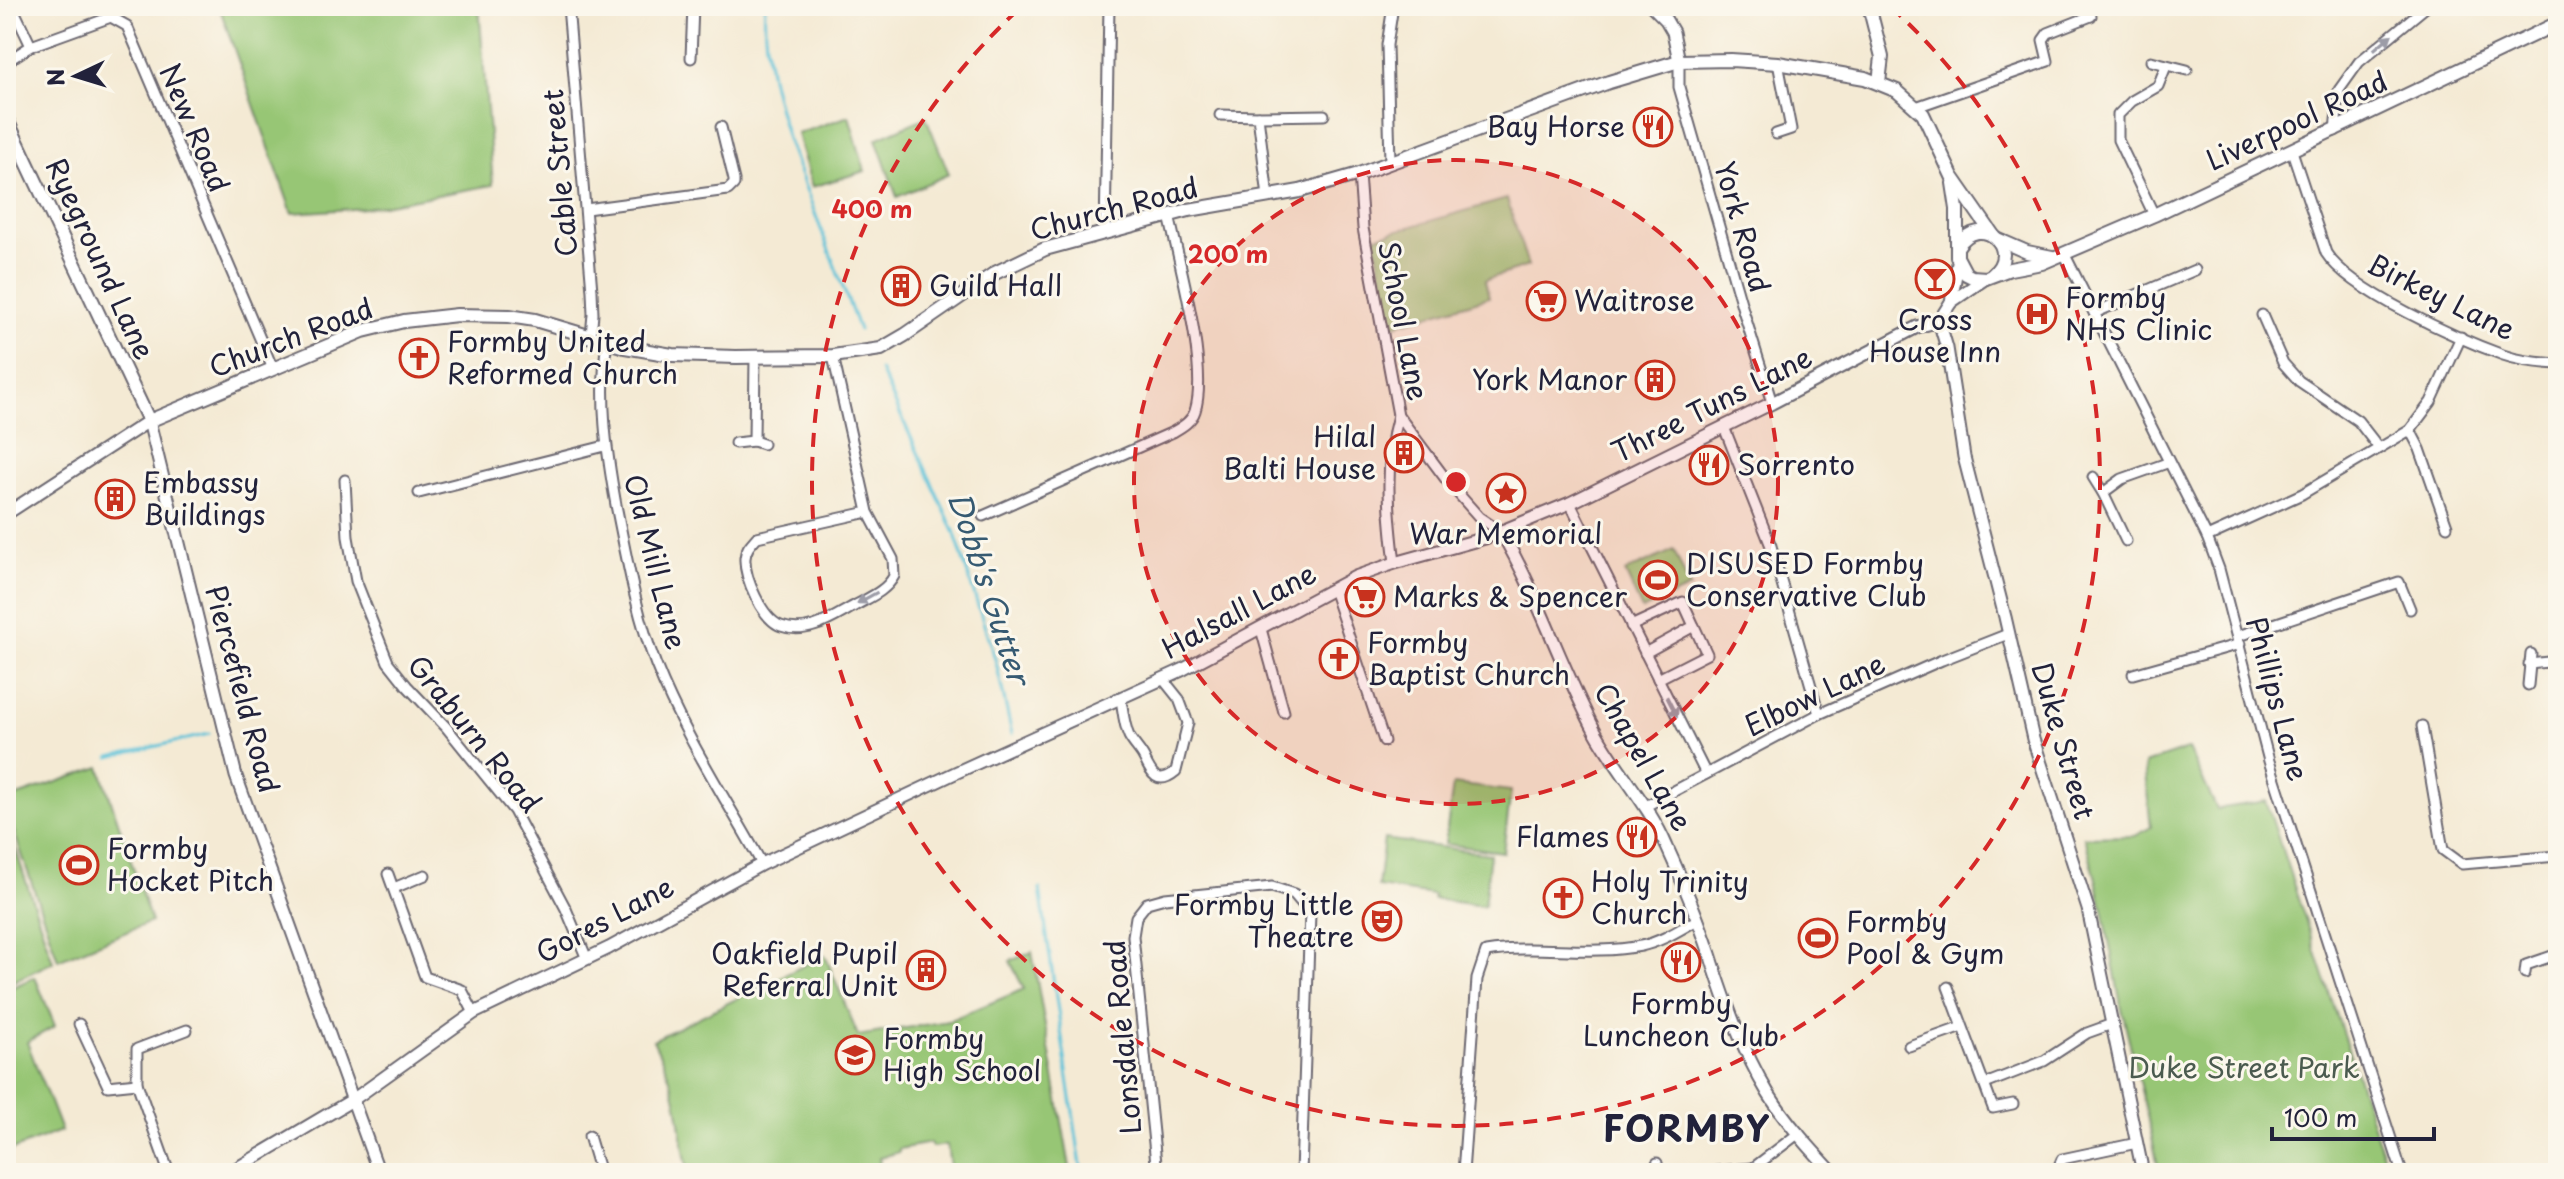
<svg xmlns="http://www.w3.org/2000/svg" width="2564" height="1179" font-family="'Playpen Sans',sans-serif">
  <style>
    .green { fill: #97c674; stroke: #5c7458; stroke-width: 2 }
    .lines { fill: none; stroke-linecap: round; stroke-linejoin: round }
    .stream { stroke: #5bc2d9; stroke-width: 3 }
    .minor-casing { stroke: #6c6871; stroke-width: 13 }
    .tertiary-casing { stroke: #6c6871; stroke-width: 15 }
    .secondary-casing { stroke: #6c6871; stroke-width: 16 }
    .minor { stroke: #fff; stroke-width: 9 }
    .tertiary { stroke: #fff; stroke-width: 11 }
    .secondary { stroke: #fff; stroke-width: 12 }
    .oneway { fill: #9c9ca7 }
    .ring { fill: none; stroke: #d62828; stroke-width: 4; stroke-dasharray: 14 10 }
    .labels { text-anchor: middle; stroke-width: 6; stroke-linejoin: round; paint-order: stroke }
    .street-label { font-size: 28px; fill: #22223b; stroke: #fbf7ec }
    .poi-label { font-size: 28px; fill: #22223b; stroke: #fbf7ec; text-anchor: start }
    .park-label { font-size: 28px; fill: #4b5b4f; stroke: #fbf7ec }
    .water-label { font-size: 30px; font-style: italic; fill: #365a72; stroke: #fbf7ec }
    .district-label { font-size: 36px; font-weight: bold; letter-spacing: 2px; fill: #22223b; stroke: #fbf7ec }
    .centre { fill: #d62828; stroke: #fbf7ec; stroke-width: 4 }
    .ring-label { font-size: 24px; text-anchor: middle; font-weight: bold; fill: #d62828; stroke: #fbf7ec; stroke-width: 6; stroke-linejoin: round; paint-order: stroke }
  </style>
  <rect width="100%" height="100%" fill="#fbf7ec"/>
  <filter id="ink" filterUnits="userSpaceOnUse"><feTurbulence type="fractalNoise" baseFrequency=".0125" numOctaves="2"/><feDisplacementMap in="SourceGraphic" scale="16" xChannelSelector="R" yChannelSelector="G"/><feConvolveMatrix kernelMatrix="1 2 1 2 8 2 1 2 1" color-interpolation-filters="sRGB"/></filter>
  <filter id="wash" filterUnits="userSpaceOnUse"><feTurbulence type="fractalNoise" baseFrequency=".006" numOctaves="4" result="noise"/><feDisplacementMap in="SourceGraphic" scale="32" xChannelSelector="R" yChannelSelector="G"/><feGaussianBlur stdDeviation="1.8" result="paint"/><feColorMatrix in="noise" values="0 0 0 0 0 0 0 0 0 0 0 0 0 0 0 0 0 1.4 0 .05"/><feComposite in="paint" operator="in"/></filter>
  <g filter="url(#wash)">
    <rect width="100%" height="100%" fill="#f4ead4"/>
    <g class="green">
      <polygon points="219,6 479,6 493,185 366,208 292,213"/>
      <polygon points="849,116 865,171 812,187 797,134"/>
      <polygon points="926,117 949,174 897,197 876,139"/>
      <polygon points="1507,199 1528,266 1485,280 1489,297 1392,326 1374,237"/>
      <polygon points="1674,550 1690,588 1642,610 1625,572"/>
      <path d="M2188,749L2217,809L2266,801L2389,1173H2159C2149,1116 2133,1061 2121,1005C2110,949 2102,892 2084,837L2135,836L2151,827L2144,764Z"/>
      <polygon points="100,767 151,922 58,960 6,808 6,800"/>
      <polygon points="1453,784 1511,791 1503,852 1445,844"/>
      <polygon points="6,821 53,962 6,985"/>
      <polygon points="1384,839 1490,854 1484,906 1433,899 1433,895 1378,887"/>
      <path d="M1032,952L1071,1173H951L947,1145L932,1147L930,1143L899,1149V1152L879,1158L881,1173H689C682,1150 682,1128 677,1105C673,1082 663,1061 653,1040L825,955L858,1036L948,1021L1024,989L1010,961Z"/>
      <polygon points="35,977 55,1026 27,1042 61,1131 7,1152 6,990"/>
    </g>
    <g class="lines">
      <g class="stream">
        <path d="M765,6C762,51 775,96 787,139L859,330"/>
        <polyline points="880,370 954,531 996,662 1012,734"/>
        <polyline points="110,757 209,734"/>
        <polyline points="1040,889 1082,1173"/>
      </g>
    </g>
  </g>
  <g filter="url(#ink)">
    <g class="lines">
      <g class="minor-casing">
        <g id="minor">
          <polyline points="12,6 31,46"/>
          <polyline points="568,6 592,291 593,314 591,336"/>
          <polyline points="2264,6 2265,8 2268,6"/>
          <polyline points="691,58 693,6"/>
          <polyline points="1679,61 1679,87 1743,310 1772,403"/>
          <polyline points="2151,61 2187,70"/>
          <polyline points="6,62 31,46 111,17 127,26 273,369"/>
          <polyline points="1916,107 2048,61 2043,40 2048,33 2091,16"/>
          <polyline points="1220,115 1258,116 1268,197"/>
          <polyline points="1258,116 1324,115"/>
          <polyline points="2335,131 2339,90 2359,62 2427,6"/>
          <polyline points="1776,134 1791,129 1778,63"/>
          <path d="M2292,151L2326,253C2350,291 2459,339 2503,355C2520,361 2540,363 2558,364"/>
          <polyline points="1390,162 1387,45 1393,6"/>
          <polyline points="1359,174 1363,228 1398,415 1448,482 1479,517 1501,532"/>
          <polyline points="586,209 728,190 734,184 734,180 721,127"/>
          <polyline points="2154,215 2118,140 2118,115 2132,101 2158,86 2166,66"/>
          <polyline points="1105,232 1109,6"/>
          <polyline points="2065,255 2207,537 2219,569 2269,761 2402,1173"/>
          <polyline points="2094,313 2195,270"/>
          <polyline points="2262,315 2283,363 2299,381 2358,421 2379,448"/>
          <path d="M607,341C599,397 606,450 616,505C627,559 636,613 656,665C683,734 726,799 762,864"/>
          <path d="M833,356L868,512L893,559L894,576C886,591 870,597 856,605C834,617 808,636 781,626C762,619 744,577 745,558C746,548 751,544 757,537L868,512"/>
          <polyline points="1724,427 1771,546 1819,714"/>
          <polyline points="2410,430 2420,449 2447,526"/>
          <polyline points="754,441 755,357"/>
          <polyline points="735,443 754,441 763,444"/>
          <polyline points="2093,477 2103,493 2126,541"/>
          <polyline points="345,480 348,537 356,581 388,662 407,686 446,727 514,811 566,909 587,959"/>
          <polyline points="419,493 605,446"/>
          <polyline points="2103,493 2122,479 2167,463"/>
          <polyline points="1570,503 1706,774"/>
          <path d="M983,516L1173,432C1182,427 1192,421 1195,411C1209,369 1179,262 1169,215"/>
          <polyline points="2207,537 2302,494 2410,430 2431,402 2461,337"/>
          <path d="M1395,563C1389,513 1384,464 1398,415"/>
          <polyline points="1333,589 1384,741"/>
          <polyline points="1631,626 1683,602 1694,626 1645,653"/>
          <polyline points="1261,629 1284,712"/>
          <polyline points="2238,636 2399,582 2410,609"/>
          <polyline points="2529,664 2558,661"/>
          <polyline points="2133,674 2240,644"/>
          <polyline points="1658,679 1707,654 1694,626"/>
          <polyline points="2528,685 2531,654"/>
          <path d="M1121,699C1123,711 1124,725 1129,736C1133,744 1140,750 1144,758C1151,773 1157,787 1176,771L1188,723L1179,699L1163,679"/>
          <polyline points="2422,726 2443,850 2462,864 2558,856"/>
          <polyline points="1646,806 1819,714 1942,660 2008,634"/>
          <polyline points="388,874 425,977 462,990 474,1013"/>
          <polyline points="394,888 425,875"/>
          <polyline points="2525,973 2526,965 2558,954"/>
          <polyline points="1948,987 1993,1108 2013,1104"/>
          <polyline points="79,1024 108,1086 137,1083"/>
          <polyline points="1909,1046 1962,1027"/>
          <polyline points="1985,1084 2044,1061 2087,1033 2112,1024"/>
          <polyline points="589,1136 600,1173"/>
          <polyline points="1657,1163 1658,1173"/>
          <polyline points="169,1173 137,1083 137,1049 187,1030"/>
          <polyline points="1157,1173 1133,936 1136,917 1147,903 1165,898 1272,887 1294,894 1310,913 1301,1173"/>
          <path d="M1463,1173L1477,979L1486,952C1537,944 1589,956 1641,946C1661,942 1679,930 1697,920"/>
          <polyline points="1697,1173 1753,1168 1799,1133"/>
          <polyline points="2056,1173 2062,1159 2137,1143"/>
        </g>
      </g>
      <g class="tertiary-casing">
        <g id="tertiary">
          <polyline points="1652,6 1666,20 1673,32 1679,61"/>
          <polyline points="1951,302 1986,278"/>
          <polyline points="1939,321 1947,348 1964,457 2005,617 2033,739 2088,909 2143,1173"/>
          <polyline points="6,514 149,421 236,776 379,1173"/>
          <path d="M1501,532C1538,594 1560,665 1594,729C1616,770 1649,804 1667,847C1683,882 1698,918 1710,954C1725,1001 1742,1050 1768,1093C1786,1122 1810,1148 1833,1173"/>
          <polyline points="229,1173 354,1099 474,1013 609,948 762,864 955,773 1182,670 1355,577 1395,563 1485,538 1570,503 1772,403 1917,327 1939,321 1951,302 1958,263"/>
        </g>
      </g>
      <g class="secondary-casing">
        <g id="secondary">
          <polyline points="1869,6 1882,57 1879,82"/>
          <polyline points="6,118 149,421 363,331 404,321 457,315 509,316 535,320 625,347 672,355 736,357 833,356 881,349 905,335 995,273 1045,249 1189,210 1300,191 1359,174 1609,82 1679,61 1731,60 1778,63 1865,78 1897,91 1923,114 1952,176 1993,235"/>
          <polyline points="1953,183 1957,209 1957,257 1966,274 1972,277 1986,278 2010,269 2042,263 2154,215 2558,23"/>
          <polyline points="1997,239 2027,252 2052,257"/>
          <path d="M1958,246C1981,211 2023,249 1992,275"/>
        </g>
      </g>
      <use href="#minor" class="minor"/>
      <use href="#tertiary" class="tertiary"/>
      <use href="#secondary" class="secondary"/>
    </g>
    <defs><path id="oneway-solid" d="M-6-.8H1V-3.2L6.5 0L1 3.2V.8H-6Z" transform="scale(2)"/></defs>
    <g class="oneway">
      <use href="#oneway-solid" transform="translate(2383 42) rotate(-40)"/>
      <use href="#oneway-solid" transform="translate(867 598) rotate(151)"/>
      <use href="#oneway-solid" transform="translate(1672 707) rotate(63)"/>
    </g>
  </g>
  <circle cx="1456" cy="482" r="322" fill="#d62828" fill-opacity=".12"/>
  <g class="ring">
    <circle cx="1456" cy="482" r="322"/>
    <path d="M1891 7A644 644 0 1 1 1021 7"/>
  </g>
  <defs>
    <g id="restaurant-ring" transform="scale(2)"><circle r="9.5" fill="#fbf7ec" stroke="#c8321e" stroke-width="1.5"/><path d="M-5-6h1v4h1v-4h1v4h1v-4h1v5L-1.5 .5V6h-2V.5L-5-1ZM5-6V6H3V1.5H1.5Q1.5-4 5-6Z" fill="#c8321e"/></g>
    <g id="bar-ring" transform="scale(2)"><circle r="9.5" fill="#fbf7ec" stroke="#c8321e" stroke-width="1.5"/><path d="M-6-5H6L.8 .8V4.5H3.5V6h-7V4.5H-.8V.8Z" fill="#c8321e"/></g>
    <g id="building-ring" transform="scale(2)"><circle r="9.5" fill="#fbf7ec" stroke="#c8321e" stroke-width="1.5"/><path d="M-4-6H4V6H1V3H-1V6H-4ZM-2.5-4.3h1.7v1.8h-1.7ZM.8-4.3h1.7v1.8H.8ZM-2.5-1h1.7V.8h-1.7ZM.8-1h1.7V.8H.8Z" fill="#c8321e"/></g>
    <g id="supermarket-ring" transform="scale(2)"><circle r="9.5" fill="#fbf7ec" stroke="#c8321e" stroke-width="1.5"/><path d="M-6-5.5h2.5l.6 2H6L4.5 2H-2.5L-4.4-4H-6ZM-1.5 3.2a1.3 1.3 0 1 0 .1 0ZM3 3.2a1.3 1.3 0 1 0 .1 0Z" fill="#c8321e"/></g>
    <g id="hospital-ring" transform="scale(2)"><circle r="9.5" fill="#fbf7ec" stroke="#c8321e" stroke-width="1.5"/><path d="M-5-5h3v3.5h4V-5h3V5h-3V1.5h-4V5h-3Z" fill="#c8321e"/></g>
    <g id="church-ring" transform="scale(2)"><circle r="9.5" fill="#fbf7ec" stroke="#c8321e" stroke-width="1.5"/><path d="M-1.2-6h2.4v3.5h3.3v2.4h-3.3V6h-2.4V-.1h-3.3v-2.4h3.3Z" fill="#c8321e"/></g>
    <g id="sight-ring" transform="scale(2)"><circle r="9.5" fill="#fbf7ec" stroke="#c8321e" stroke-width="1.5"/><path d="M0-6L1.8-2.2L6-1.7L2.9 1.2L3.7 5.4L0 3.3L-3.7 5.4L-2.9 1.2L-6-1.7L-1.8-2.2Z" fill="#c8321e"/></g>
    <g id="stadium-ring" transform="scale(2)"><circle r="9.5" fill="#fbf7ec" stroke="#c8321e" stroke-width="1.5"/><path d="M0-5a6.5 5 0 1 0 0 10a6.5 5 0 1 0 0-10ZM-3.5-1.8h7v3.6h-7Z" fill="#c8321e"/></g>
    <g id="theatre-ring" transform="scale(2)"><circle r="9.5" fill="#fbf7ec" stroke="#c8321e" stroke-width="1.5"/><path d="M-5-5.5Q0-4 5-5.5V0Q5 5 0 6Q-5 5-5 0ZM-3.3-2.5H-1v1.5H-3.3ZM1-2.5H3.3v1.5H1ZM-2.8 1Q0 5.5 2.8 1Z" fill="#c8321e"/></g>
    <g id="school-ring" transform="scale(2)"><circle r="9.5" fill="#fbf7ec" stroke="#c8321e" stroke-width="1.5"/><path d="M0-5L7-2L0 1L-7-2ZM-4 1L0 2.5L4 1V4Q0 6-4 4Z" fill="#c8321e"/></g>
  </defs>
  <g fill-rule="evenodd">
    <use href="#restaurant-ring" x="1653" y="127"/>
    <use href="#bar-ring" x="1935" y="279"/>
    <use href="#building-ring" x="901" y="286"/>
    <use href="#supermarket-ring" x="1546" y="301"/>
    <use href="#hospital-ring" x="2037" y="314"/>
    <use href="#church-ring" x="419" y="358"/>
    <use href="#building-ring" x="1655" y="380"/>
    <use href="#building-ring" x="1404" y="453"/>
    <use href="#restaurant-ring" x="1709" y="465"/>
    <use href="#sight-ring" x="1506" y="493"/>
    <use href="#building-ring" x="115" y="499"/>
    <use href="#stadium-ring" x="1658" y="580"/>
    <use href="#supermarket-ring" x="1365" y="597"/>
    <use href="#church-ring" x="1339" y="659"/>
    <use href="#restaurant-ring" x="1637" y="837"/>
    <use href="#stadium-ring" x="79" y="865"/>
    <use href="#church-ring" x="1563" y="898"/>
    <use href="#theatre-ring" x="1382" y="921"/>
    <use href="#stadium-ring" x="1818" y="938"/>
    <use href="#restaurant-ring" x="1681" y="962"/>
    <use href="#building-ring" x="926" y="970"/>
    <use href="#school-ring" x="855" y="1055"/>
  </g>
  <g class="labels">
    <g class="street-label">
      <text transform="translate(2297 121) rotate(-25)" y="10">Liverpool Road</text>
      <text transform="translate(194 128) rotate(67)" y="10">New Road</text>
      <text transform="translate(560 173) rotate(-95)" y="10">Cable Street</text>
      <text transform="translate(1114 209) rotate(-15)" y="10">Church Road</text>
      <text transform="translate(1742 227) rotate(74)" y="10">York Road</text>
      <text transform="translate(100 259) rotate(65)" y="10">Ryeground Lane</text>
      <text transform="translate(2441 297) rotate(26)" y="10">Birkey Lane</text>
      <text transform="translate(1403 321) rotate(79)" y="10">School Lane</text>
      <text transform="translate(291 338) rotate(-21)" y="10">Church Road</text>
      <text transform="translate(1712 405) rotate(-27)" y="10">Three Tuns Lane</text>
      <text transform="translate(655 562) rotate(76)" y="10">Old Mill Lane</text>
      <text transform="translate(1239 611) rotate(-28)" y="10">Halsall Lane</text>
      <text transform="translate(242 689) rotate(75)" y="10">Piercefield Road</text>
      <text transform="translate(1815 695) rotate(-26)" y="10">Elbow Lane</text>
      <text transform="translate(2277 699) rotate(75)" y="10">Phillips Lane</text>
      <text transform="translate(474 734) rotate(51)" y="10">Graburn Road</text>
      <text transform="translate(2063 741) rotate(74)" y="10">Duke Street</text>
      <text transform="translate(1643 757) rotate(60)" y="10">Chapel Lane</text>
      <text transform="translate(605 920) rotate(-28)" y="10">Gores Lane</text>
      <text transform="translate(1123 1037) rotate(-95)" y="10">Lonsdale Road</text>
    </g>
    <g class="poi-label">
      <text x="1625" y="137" text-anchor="end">Bay Horse</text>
      <text x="929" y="296">Guild Hall</text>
      <text x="2065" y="308">Formby<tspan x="2065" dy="32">NHS Clinic</tspan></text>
      <text x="1574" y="311">Waitrose</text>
      <text x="1935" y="330" text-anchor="middle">Cross<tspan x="1935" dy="32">House Inn</tspan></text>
      <text x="447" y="352">Formby United<tspan x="447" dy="32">Reformed Church</tspan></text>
      <text x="1627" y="390" text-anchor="end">York Manor</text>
      <text x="1376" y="447" text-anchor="end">Hilal<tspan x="1376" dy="32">Balti House</tspan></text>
      <text x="1737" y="475">Sorrento</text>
      <text x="143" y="493">Embassy<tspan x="143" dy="32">Buildings</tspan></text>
      <text x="1506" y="544" text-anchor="middle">War Memorial</text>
      <text x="1686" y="574">DISUSED Formby<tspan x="1686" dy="32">Conservative Club</tspan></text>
      <text x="1393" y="607">Marks &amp; Spencer</text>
      <text x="1367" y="653">Formby<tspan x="1367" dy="32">Baptist Church</tspan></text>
      <text x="1609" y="847" text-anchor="end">Flames</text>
      <text x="107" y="859">Formby<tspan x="107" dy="32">Hocket Pitch</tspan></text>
      <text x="1591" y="892">Holy Trinity<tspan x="1591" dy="32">Church</tspan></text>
      <text x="1354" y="915" text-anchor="end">Formby Little<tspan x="1354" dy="32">Theatre</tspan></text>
      <text x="1846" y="932">Formby<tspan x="1846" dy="32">Pool &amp; Gym</tspan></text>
      <text x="898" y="964" text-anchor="end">Oakfield Pupil<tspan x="898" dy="32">Referral Unit</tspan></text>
      <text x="1681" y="1014" text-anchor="middle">Formby<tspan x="1681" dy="32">Luncheon Club</tspan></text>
      <text x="883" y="1049">Formby<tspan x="883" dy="32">High School</tspan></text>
    </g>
    <g class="park-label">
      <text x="2244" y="1078">Duke Street Park</text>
    </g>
    <g class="water-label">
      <text transform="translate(988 588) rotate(72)" y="10">Dobb's Gutter</text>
    </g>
    <g class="district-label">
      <text x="1687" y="1142">FORMBY</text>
    </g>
  </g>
  <circle cx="1456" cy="482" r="12" class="centre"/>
  <g class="ring-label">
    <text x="872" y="218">400 m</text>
    <text x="1228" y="263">200 m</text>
  </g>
  <rect width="2564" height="1179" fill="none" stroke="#fbf7ec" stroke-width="32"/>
  <g transform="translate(76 76) rotate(266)" stroke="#fbf7ec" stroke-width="6" paint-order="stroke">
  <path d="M0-6L14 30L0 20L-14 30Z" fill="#22223b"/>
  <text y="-12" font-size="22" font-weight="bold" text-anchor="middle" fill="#22223b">N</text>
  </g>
  <path d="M2272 1127v12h162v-12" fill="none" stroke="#22223b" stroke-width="4"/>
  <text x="2284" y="1127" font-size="24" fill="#22223b" stroke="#fbf7ec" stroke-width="6" paint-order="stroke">100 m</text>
</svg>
